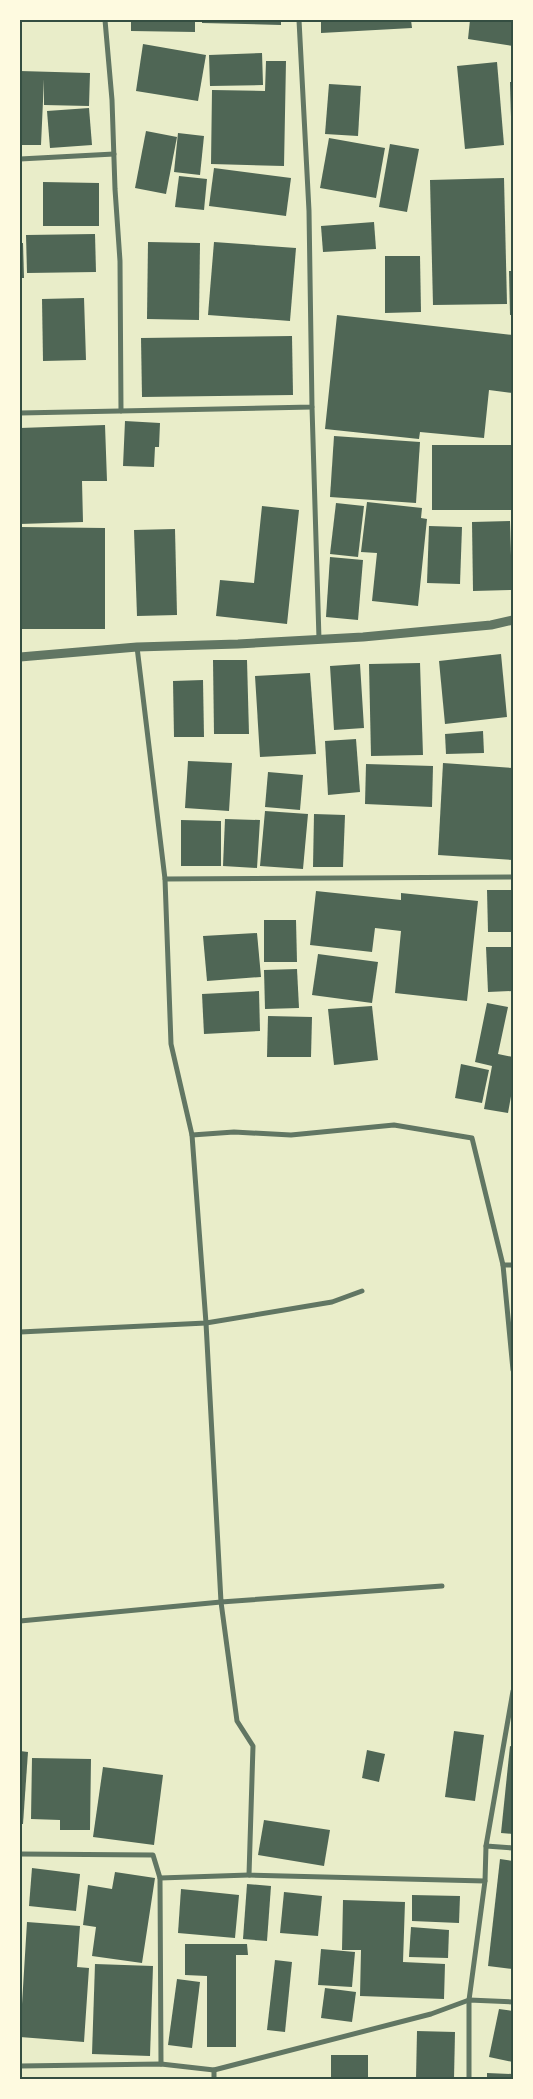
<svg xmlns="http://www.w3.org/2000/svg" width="533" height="2099" font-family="'Times New Roman',serif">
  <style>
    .building { fill: #4f6655 }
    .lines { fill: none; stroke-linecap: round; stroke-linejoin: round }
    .minor { stroke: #617663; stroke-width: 5 }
    .tertiary { stroke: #617663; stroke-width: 9 }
    .neatline { fill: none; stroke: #344e41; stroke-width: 2 }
  </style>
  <rect width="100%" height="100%" fill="#e9edc9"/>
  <g class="building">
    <polygon points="131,20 195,20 195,32 131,31"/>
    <polygon points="202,20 281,20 281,25 202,23"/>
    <polygon points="321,20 411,20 412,28 321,33"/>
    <polygon points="470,20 513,20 513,46 468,39"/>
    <polygon points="143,44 206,55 198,101 136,91"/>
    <polygon points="262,53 263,85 210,86 209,55"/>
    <polygon points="266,61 286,61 284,166 211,164 212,90 265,91"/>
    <polygon points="497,62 504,145 465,149 457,66"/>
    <polygon points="20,71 90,73 89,106 44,105 44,79 41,145 20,145"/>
    <polygon points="510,82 513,82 513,117 511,117"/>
    <polygon points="329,84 361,86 358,136 325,134"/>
    <polygon points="89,108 92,145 50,148 47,111"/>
    <polygon points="146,131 177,137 166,194 135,188"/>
    <polygon points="178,133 204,136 200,175 174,172"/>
    <polygon points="329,138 385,148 376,198 320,188"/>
    <polygon points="390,144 419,149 407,212 379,207"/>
    <polygon points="214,168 291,178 286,216 209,206"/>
    <polygon points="179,176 207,179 204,210 175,207"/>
    <polygon points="504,178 507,304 433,305 430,180"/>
    <polygon points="43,182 99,183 99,226 43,226"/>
    <polygon points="374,222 376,249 323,252 321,226"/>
    <polygon points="95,234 96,272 27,273 26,235"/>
    <polygon points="148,242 200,243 199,320 147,319"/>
    <polygon points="214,242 296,248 290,321 208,315"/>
    <polygon points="20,243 23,243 24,278 20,278"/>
    <polygon points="385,256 420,256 421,312 385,313"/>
    <polygon points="509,271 513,271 513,315 510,315"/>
    <polygon points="84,298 86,360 43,361 42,299"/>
    <polygon points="337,315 513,335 513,393 489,390 484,438 420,432 419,439 325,429"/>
    <polygon points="292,336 293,395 142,397 141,338"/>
    <polygon points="125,421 160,423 159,447 155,447 154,467 123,466"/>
    <polygon points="105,425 107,481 82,481 83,522 20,524 20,428"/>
    <polygon points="334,436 420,442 416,503 330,497"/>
    <rect x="432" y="445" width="80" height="65"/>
    <polygon points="367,502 422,508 421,518 427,519 418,606 372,601 377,553 361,552"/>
    <polygon points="336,503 364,506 358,557 330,554"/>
    <polygon points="262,506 299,510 287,624 216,616 220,580 254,583"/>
    <polygon points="510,521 512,590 473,591 472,522"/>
    <polygon points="429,526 462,527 460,584 427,583"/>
    <polygon points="20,527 105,528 105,629 20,629"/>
    <polygon points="175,529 177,615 137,616 134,530"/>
    <polygon points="330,557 363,560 358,620 326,617"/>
    <polygon points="501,654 507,717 445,724 439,661"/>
    <polygon points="213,660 247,660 249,734 214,734"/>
    <polygon points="420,663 423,755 371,756 369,664"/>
    <polygon points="360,664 364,728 334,730 330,666"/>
    <polygon points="310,673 316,754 260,757 255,676"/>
    <polygon points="203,680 204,737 174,737 173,681"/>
    <polygon points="483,731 484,753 446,754 445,734"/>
    <polygon points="356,739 360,792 328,795 325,741"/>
    <polygon points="188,761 232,763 229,811 185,808"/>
    <polygon points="443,763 513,768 513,860 438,855"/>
    <polygon points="366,764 433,766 432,807 365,804"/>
    <polygon points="268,772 303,775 300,810 265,807"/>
    <polygon points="265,811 308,814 303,869 260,866"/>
    <polygon points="314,814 345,815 343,867 313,867"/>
    <polygon points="225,819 260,820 257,868 223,866"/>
    <polygon points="181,820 221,821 221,866 181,866"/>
    <polygon points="487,890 513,890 513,932 488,932"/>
    <polygon points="316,891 401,900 401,893 478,901 467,1001 395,993 401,931 375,928 372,952 310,945"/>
    <polygon points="264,920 296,920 297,962 264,962"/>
    <polygon points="257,933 261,977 207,981 203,936"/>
    <polygon points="486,947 513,947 513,991 488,992"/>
    <polygon points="318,954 378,962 372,1003 312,995"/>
    <polygon points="297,969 299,1008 265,1009 264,970"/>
    <polygon points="259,991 260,1031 204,1034 202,994"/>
    <polygon points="487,1003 508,1007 498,1054 513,1057 513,1085 508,1113 484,1109 492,1066 475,1062"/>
    <polygon points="372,1006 378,1060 334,1065 328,1009"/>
    <polygon points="268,1016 312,1017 311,1057 267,1057"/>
    <polygon points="461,1064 489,1070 482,1103 455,1098"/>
    <polygon points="454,1731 484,1735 475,1801 445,1797"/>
    <polygon points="510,1746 513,1747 513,1834 501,1833"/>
    <polygon points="367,1750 385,1754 379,1782 362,1778"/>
    <polygon points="20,1751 28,1752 23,1824 20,1824"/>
    <polygon points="32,1758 91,1759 90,1830 60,1830 60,1820 31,1819"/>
    <polygon points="103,1767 163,1775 154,1845 93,1837"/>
    <polygon points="264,1820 330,1830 324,1866 258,1855"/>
    <polygon points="500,1859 513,1861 513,1969 488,1966"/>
    <polygon points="32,1868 80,1874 76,1911 29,1906"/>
    <polygon points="115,1872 155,1878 142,1963 92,1956 96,1927 83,1925 88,1885 112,1889"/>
    <polygon points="247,1884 271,1886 267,1941 243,1939"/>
    <polygon points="181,1889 239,1895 235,1938 178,1933"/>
    <polygon points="284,1892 322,1896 318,1936 280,1933"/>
    <polygon points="412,1895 460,1896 459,1923 412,1921"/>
    <polygon points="343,1900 405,1902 403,1962 445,1964 444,1999 360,1996 361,1950 342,1950"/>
    <polygon points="27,1922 80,1926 77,1967 89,1968 84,2042 20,2037"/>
    <polygon points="411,1927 449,1930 448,1958 409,1957"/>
    <polygon points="185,1944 247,1944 248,1955 236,1955 236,2047 207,2047 207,1976 185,1975"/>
    <polygon points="321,1949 355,1952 352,1987 318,1985"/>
    <polygon points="275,1960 292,1962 285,2032 267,2030"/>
    <polygon points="95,1964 153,1966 150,2056 92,2054"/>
    <polygon points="177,1979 200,1982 192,2048 168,2045"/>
    <polygon points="325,1988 356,1992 352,2022 321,2018"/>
    <polygon points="499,2009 513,2011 513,2062 489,2057"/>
    <polygon points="417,2031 455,2032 454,2079 416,2079"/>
    <rect x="331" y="2055" width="37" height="24"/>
    <polygon points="487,2073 513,2074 513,2079 487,2079"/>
  </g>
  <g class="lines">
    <g class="minor">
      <polyline points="105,20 112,100 115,189 120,261 121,411"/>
      <polyline points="20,159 114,154"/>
      <polyline points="312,407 319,639"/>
      <polyline points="20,413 312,407 309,211 299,20"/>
      <polyline points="137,647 165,879 171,1044 192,1135 234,1132 291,1135 394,1125 472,1138 503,1265 513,1370"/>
      <polyline points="165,879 513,877"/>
      <polyline points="192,1135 206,1323 221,1602 442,1586"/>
      <polyline points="503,1265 513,1265"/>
      <polyline points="20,1332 206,1323 332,1302 362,1291"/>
      <polyline points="20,1621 221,1602 237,1721 253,1746 249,1875 485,1881 469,2000 469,2079"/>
      <polyline points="486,1846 513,1691"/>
      <polyline points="20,1854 153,1855 160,1878 249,1875"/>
      <polyline points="160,1878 161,2064"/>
      <polyline points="485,1881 486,1846 513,1848"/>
      <polyline points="20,2066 161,2064 214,2070 431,2014 469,2000 513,2002"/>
      <polyline points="214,2070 214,2079"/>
    </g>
    <polyline class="tertiary" points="20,657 137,647 238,644 363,637 491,625 513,620"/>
  </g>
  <rect width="533" height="2099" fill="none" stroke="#fefae0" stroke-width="42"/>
  <rect x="21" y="21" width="491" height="2057" class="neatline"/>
</svg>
